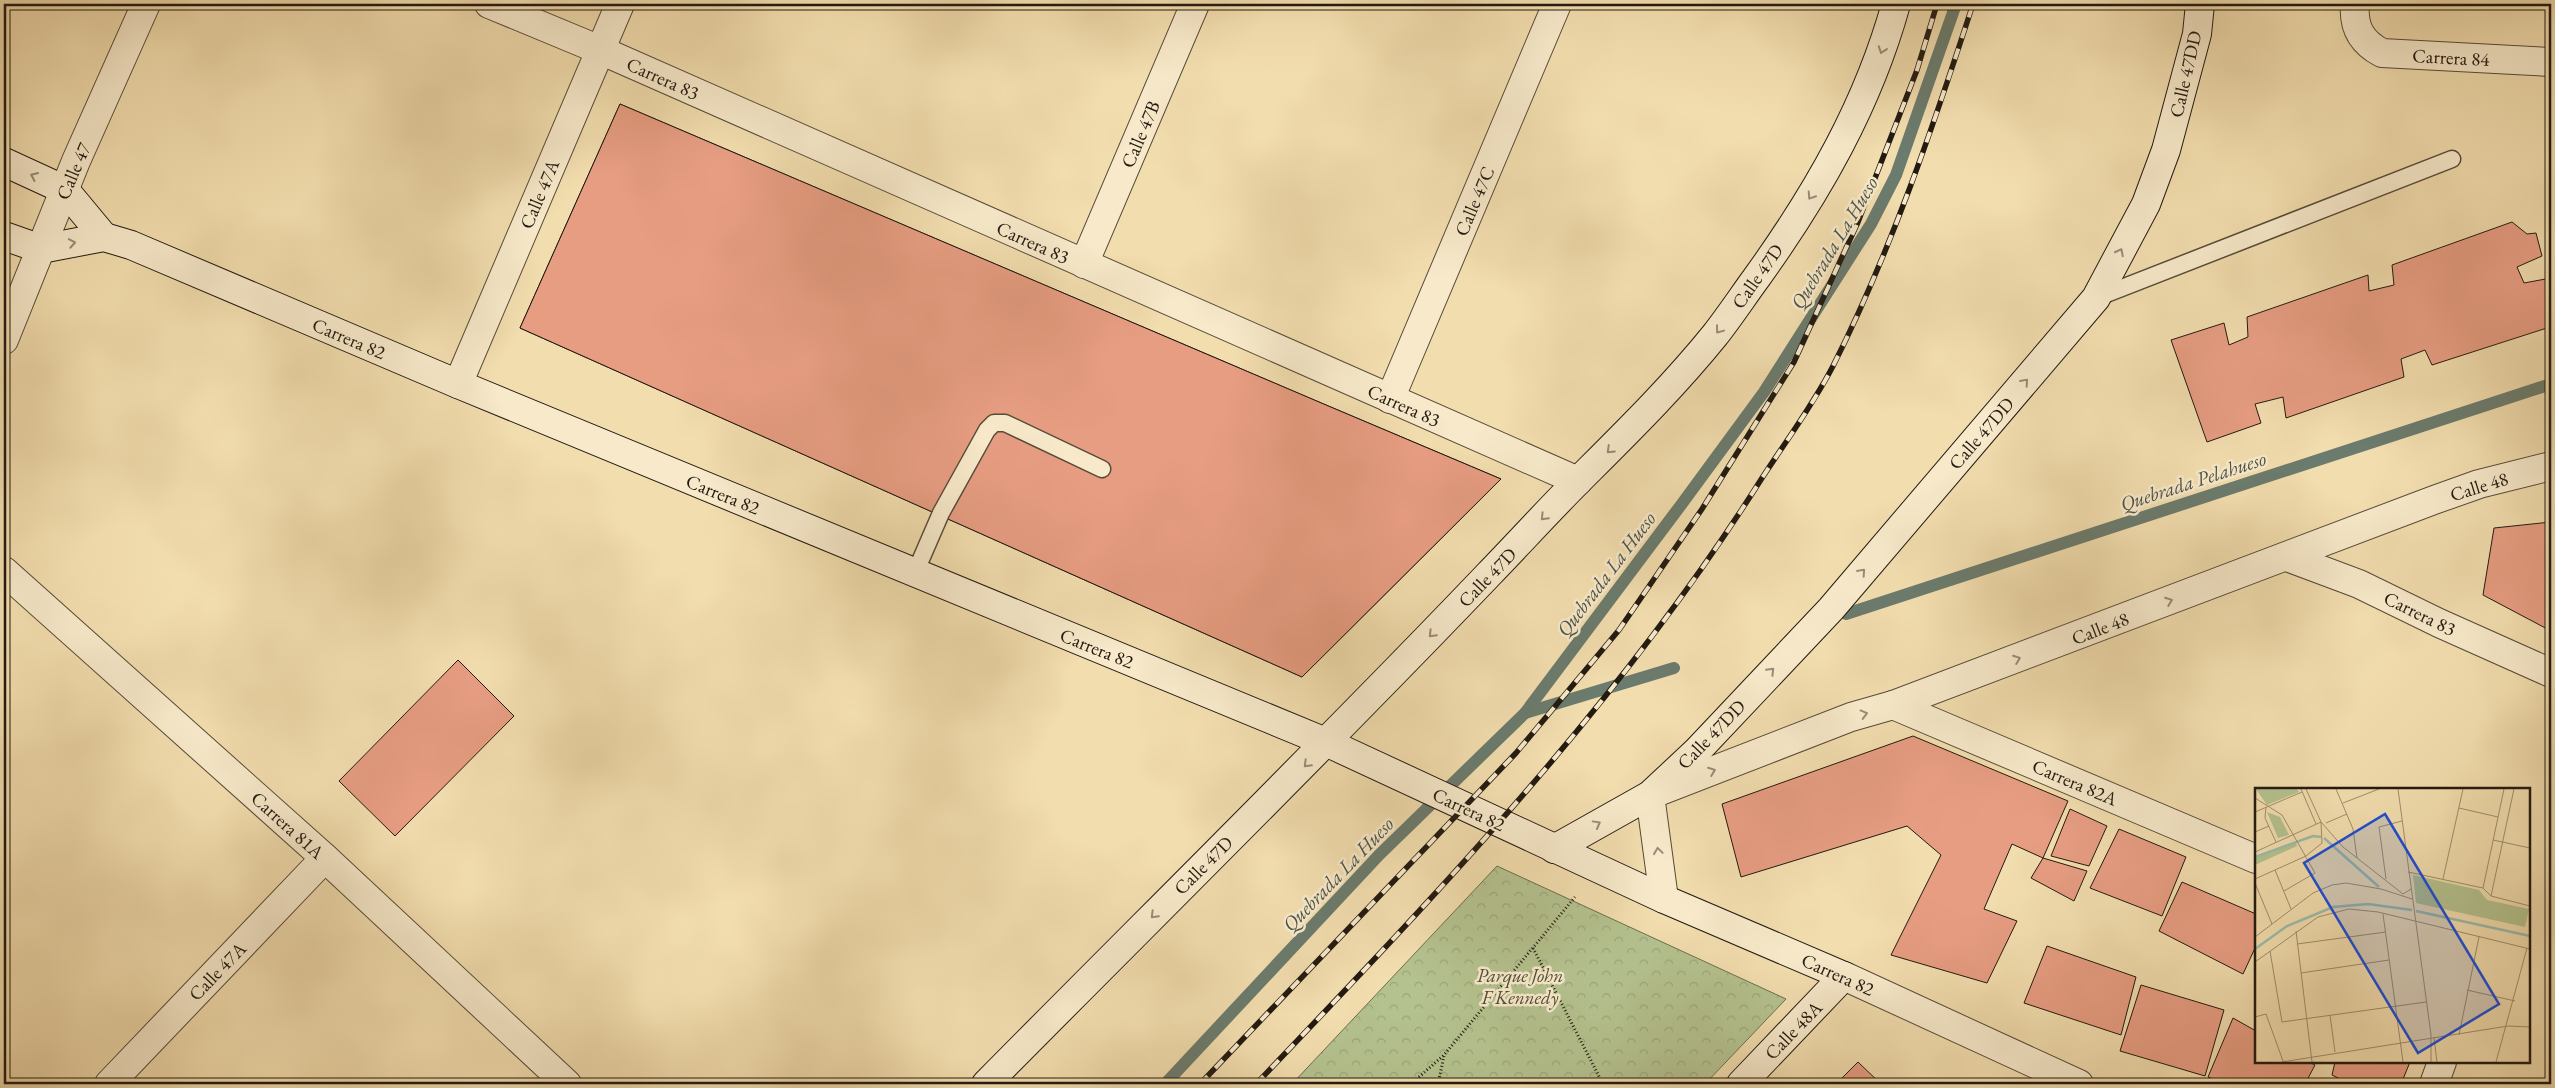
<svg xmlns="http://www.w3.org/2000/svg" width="2555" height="1088" font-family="'EB Garamond',serif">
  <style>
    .park { fill: url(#park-crowns); stroke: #6b6e50 }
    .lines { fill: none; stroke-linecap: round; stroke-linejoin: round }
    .stream { stroke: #6b7b6d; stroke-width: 12 }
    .building { fill: #e79d82; stroke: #221a11 }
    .lane-casing { stroke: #564b38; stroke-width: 19 }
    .street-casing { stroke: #564b38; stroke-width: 30 }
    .secondary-casing { stroke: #221a11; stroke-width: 30 }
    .path { stroke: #221a11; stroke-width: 3; stroke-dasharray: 1 2.5; stroke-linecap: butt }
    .lane { stroke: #f7e9ca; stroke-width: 16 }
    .street { stroke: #f7e9ca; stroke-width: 28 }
    .secondary { stroke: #f7e9ca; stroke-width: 28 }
    .rail-casing { stroke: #221a11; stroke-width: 5.5 }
    .rail { stroke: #f7e9ca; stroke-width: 4; stroke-dasharray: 11; stroke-linecap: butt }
    .oneway { stroke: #978c77 }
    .labels { text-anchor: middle; stroke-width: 5; stroke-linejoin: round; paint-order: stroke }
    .street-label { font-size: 19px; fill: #221a11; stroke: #f7e9ca }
    .park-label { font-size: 19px; font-style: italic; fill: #4e4c37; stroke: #f7e9ca }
    .water-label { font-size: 20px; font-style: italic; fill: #4c5347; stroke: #f7e9ca }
    .inset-river { fill: none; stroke: #9bbcab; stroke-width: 2.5 }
    .inset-road { fill: none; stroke: #9f8f6f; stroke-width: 1 }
    .view { fill: #1d4ed8; fill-opacity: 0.15; stroke: #1d4ed8; stroke-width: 2.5 }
    .inset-edge { fill: none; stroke: #221a11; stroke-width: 2.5 }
  </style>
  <defs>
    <pattern id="park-crowns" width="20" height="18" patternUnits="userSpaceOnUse" patternTransform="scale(1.25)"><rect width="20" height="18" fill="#b4c28f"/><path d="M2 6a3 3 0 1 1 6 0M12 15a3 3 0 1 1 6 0" fill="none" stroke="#9aa67a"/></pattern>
  </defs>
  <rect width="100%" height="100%" fill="#f2ddae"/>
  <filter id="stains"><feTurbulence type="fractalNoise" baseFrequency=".004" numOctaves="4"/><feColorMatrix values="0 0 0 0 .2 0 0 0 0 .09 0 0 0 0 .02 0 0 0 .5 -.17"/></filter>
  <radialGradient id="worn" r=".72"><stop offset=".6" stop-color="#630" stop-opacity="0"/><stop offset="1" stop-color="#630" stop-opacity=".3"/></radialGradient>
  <polygon class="park" points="1497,866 1786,999 1705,1084 1292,1084"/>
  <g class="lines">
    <g class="stream">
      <polyline points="1846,614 2551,384"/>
      <polyline points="1525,713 1674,668"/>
      <polyline points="1165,1084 1379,855 1525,713 1681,505 1764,392 1871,224 1896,175 1956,4"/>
    </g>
  </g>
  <g class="building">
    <polygon points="620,104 1326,405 1501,479 1302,677 520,328"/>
    <polygon points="620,104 1326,405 1501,479 1302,677 520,328"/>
    <polygon points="2512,222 2527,234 2536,233 2542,256 2517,267 2524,283 2551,278 2550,327 2432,365 2425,350 2401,359 2404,377 2286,418 2283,397 2255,404 2261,423 2207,442 2171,340 2224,323 2229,345 2248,337 2247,317 2368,275 2369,291 2394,285 2392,265"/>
    <polygon points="2551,522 2551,631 2483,595 2494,528"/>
    <polygon points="458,660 514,716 395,836 339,781"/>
    <polygon points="1913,736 2068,801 2043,858 2012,844 1984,909 2017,921 1987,983 1891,955 1941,855 1907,826 1741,877 1722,804"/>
    <polygon points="2070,809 2107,826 2089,866 2051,856"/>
    <polygon points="2119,829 2186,857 2162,916 2090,888"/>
    <polygon points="2043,858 2087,871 2074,901 2031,878"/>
    <polygon points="2182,882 2256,914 2256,946 2243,974 2159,931"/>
    <polygon points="2047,946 2136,977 2121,1035 2024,1003"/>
    <polygon points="2141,985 2224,1010 2205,1076 2120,1051"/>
    <polygon points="2233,1018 2256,1031 2256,1062 2309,1062 2315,1065 2305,1084 2225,1084 2208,1077"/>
    <polygon points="1858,1062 1881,1084 1836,1084"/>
    <polygon points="2335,1062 2410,1062 2401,1084 2350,1084 2332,1075"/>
  </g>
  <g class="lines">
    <g class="lane-casing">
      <g id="lane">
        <polyline points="2096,298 2452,159"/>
        <polyline points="915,573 941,513 987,430 994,423 1005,423 1102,469"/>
      </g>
    </g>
    <g class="street-casing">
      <g id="street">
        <polyline points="489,4 600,50 1578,481"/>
        <path d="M2355,4C2353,27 2361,42 2382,53L2551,62"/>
        <polyline points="1084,264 1195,4"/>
        <polyline points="4,340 76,161 146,4"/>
        <polyline points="458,384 620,4"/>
        <polyline points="1390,399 1557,4"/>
        <polyline points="2287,557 2359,584 2439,623 2551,673"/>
        <polyline points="4,571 325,858 567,1084"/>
        <polyline points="1893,705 2256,859"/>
        <polyline points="1664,899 1650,795 1851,717 1893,705 2434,500 2479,484 2551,466"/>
        <polyline points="1844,976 2079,1084"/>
        <polyline points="109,1084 325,858"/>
        <polyline points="2434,1084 2442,1062"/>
      </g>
    </g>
    <g class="secondary-casing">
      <g id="secondary">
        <polyline points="4,162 65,190 104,237"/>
        <polyline points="4,236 41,249 104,237 131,245 458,384 1328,743 1664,899 1844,976 1741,1084"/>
        <polyline points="1554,849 1650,795 1696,752 1831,609 2096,298 2146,204 2166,150 2197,34 2200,4"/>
        <path d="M986,1084C1154,914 1324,747 1489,574C1519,543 1548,511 1578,481C1625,434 1673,387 1715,335C1730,316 1743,296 1757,277C1818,192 1868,105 1896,4"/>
      </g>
    </g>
    <g class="path">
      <polyline points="1533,948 1603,1084"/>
      <polyline points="1411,1084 1444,1055 1575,897"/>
      <polyline points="1438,1084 1444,1056"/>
    </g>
    <use href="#lane" class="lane"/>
    <use href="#street" class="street"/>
    <use href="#secondary" class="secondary"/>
    <g class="rail-casing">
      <g id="rail">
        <polyline points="1200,1084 1516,753 1619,630 1702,509 1794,362 1858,222 1917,70 1937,4"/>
        <path d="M1256,1084C1438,893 1621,702 1762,478C1786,441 1813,405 1833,366C1891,251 1933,127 1973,4"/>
      </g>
    </g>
    <use href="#rail" class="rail"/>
  </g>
  <defs><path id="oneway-chevron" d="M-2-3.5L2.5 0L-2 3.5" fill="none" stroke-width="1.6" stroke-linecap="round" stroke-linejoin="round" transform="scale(1.25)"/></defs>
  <g class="oneway">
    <use href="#oneway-chevron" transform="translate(1882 50) rotate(110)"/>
    <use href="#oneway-chevron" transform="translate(34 176) rotate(-156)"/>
    <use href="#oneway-chevron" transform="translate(1811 196) rotate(123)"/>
    <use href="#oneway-chevron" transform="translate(72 243) rotate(-10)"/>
    <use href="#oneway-chevron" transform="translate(2120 252) rotate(-63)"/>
    <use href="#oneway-chevron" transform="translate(1719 330) rotate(127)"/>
    <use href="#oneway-chevron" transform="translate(2025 382) rotate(-49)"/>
    <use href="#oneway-chevron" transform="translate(1610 450) rotate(136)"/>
    <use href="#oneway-chevron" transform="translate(1544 517) rotate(134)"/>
    <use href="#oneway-chevron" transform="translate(1862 572) rotate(-49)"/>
    <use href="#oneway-chevron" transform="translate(2169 601) rotate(-21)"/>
    <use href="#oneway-chevron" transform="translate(1432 634) rotate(134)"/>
    <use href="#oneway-chevron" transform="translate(2017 659) rotate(-21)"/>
    <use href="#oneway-chevron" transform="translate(1771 671) rotate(-46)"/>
    <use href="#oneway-chevron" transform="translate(1864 714) rotate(-15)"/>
    <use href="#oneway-chevron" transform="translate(1307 764) rotate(135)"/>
    <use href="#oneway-chevron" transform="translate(1712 771) rotate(-21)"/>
    <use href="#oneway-chevron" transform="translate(1597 824) rotate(-29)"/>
    <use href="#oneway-chevron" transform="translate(1658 851) rotate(-98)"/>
    <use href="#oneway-chevron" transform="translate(1154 915) rotate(135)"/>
  </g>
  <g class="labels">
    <g class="street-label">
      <text transform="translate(2451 57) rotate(3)" y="7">Carrera 84</text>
      <text transform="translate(2185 74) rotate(-77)" y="7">Calle 47DD</text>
      <text transform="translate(663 78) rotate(24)" y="7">Carrera 83</text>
      <text transform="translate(1140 134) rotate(-67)" y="7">Calle 47B</text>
      <text transform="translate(73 171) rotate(-67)" y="7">Calle 47</text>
      <text transform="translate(539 194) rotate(-67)" y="7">Calle 47A</text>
      <text transform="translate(1474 201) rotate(-67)" y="7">Calle 47C</text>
      <text transform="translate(1033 242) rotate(24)" y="7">Carrera 83</text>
      <text transform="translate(1757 276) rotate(-55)" y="7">Calle 47D</text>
      <text transform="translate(349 338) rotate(23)" y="7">Carrera 82</text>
      <text transform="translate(1404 405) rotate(24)" y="7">Carrera 83</text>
      <text transform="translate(1981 433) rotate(-49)" y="7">Calle 47DD</text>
      <text transform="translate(2479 486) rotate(-17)" y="7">Calle 48</text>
      <text transform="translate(723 494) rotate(22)" y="7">Carrera 82</text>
      <text transform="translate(1487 577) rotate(-46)" y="7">Calle 47D</text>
      <text transform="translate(2420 613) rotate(26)" y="7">Carrera 83</text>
      <text transform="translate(2100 628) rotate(-21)" y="7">Calle 48</text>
      <text transform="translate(1097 648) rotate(22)" y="7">Carrera 82</text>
      <text transform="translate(1711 734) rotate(-46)" y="7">Calle 47DD</text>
      <text transform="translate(2075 782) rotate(23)" y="7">Carrera 82A</text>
      <text transform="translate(1469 809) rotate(25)" y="7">Carrera 82</text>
      <text transform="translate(288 825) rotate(42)" y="7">Carrera 81A</text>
      <text transform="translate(1203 865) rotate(-45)" y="7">Calle 47D</text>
      <text transform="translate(217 971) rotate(-46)" y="7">Calle 47A</text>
      <text transform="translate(1838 974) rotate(24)" y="7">Carrera 82</text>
      <text transform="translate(1793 1030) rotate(-46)" y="7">Calle 48A</text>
    </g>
    <g class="park-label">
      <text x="1520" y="982">Parque John<tspan x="1520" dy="22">F Kennedy</tspan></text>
    </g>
    <g class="water-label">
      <text transform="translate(1834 243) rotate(-59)" y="7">Quebrada La Hueso</text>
      <text transform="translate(2193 481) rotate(-18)" y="7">Quebrada Pelahueso</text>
      <text transform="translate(1606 574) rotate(-53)" y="7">Quebrada La Hueso</text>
      <text transform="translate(1338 874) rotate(-46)" y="7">Quebrada La Hueso</text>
    </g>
  </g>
  <g transform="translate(2255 788)">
    <rect width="275" height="275" fill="#f2ddae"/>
    <path d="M12,24L25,29L34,47L23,50ZM158,87L224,102L232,112L274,121L270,139L161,115Z" fill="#b4c28f"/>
    <path d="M41,55L42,58L0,77V70Z" fill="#b4c28f"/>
    <path d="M1,1H42L44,4L12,17Z" fill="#b4c28f"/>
    <path class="inset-river" d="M69,50L124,99M0,69L58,48L66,49M161,123L275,148M0,161L32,138L78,119L113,116L157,122"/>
    <path class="inset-road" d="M46,1L61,36M81,1L98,41L102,70M143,1L176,247V274M0,10L27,27L60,85L29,103M88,15L124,1M11,19L10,30L21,54M204,20L243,29M0,24L47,4M66,34L88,59L148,106L156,101M71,35L92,26M0,44L14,38M238,52L275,60M0,64L66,34M20,82L36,121M153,84L228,100L236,108L275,118M0,91L51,68L67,55L66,34L51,1M131,91L124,39L147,33M188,91L208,1M0,95L17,136M228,100L249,1M236,108L259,1M128,126L148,274M41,143L57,274M0,149L58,105L77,97L91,95L126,101L157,111M42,156L131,144M15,163L27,234L171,214M0,174L63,129L94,121L123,124L275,161M46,185L134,172M212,202L260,213M75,227L80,264M0,229L11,226L28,273M204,247L224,149M179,250L182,274M27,274L253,238L275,239M241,274L272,160"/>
    <path class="view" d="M130,26L244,216L163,265L49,75Z"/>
    <rect width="275" height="275" class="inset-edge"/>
  </g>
  <rect width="2555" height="1088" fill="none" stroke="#f2ddae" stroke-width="20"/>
  <rect x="5" y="5" width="2545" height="1078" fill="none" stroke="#221a11" stroke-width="2.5"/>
  <rect x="10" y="10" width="2535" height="1068" fill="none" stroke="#221a11"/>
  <rect width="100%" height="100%" filter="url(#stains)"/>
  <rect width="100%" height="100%" fill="url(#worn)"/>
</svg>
